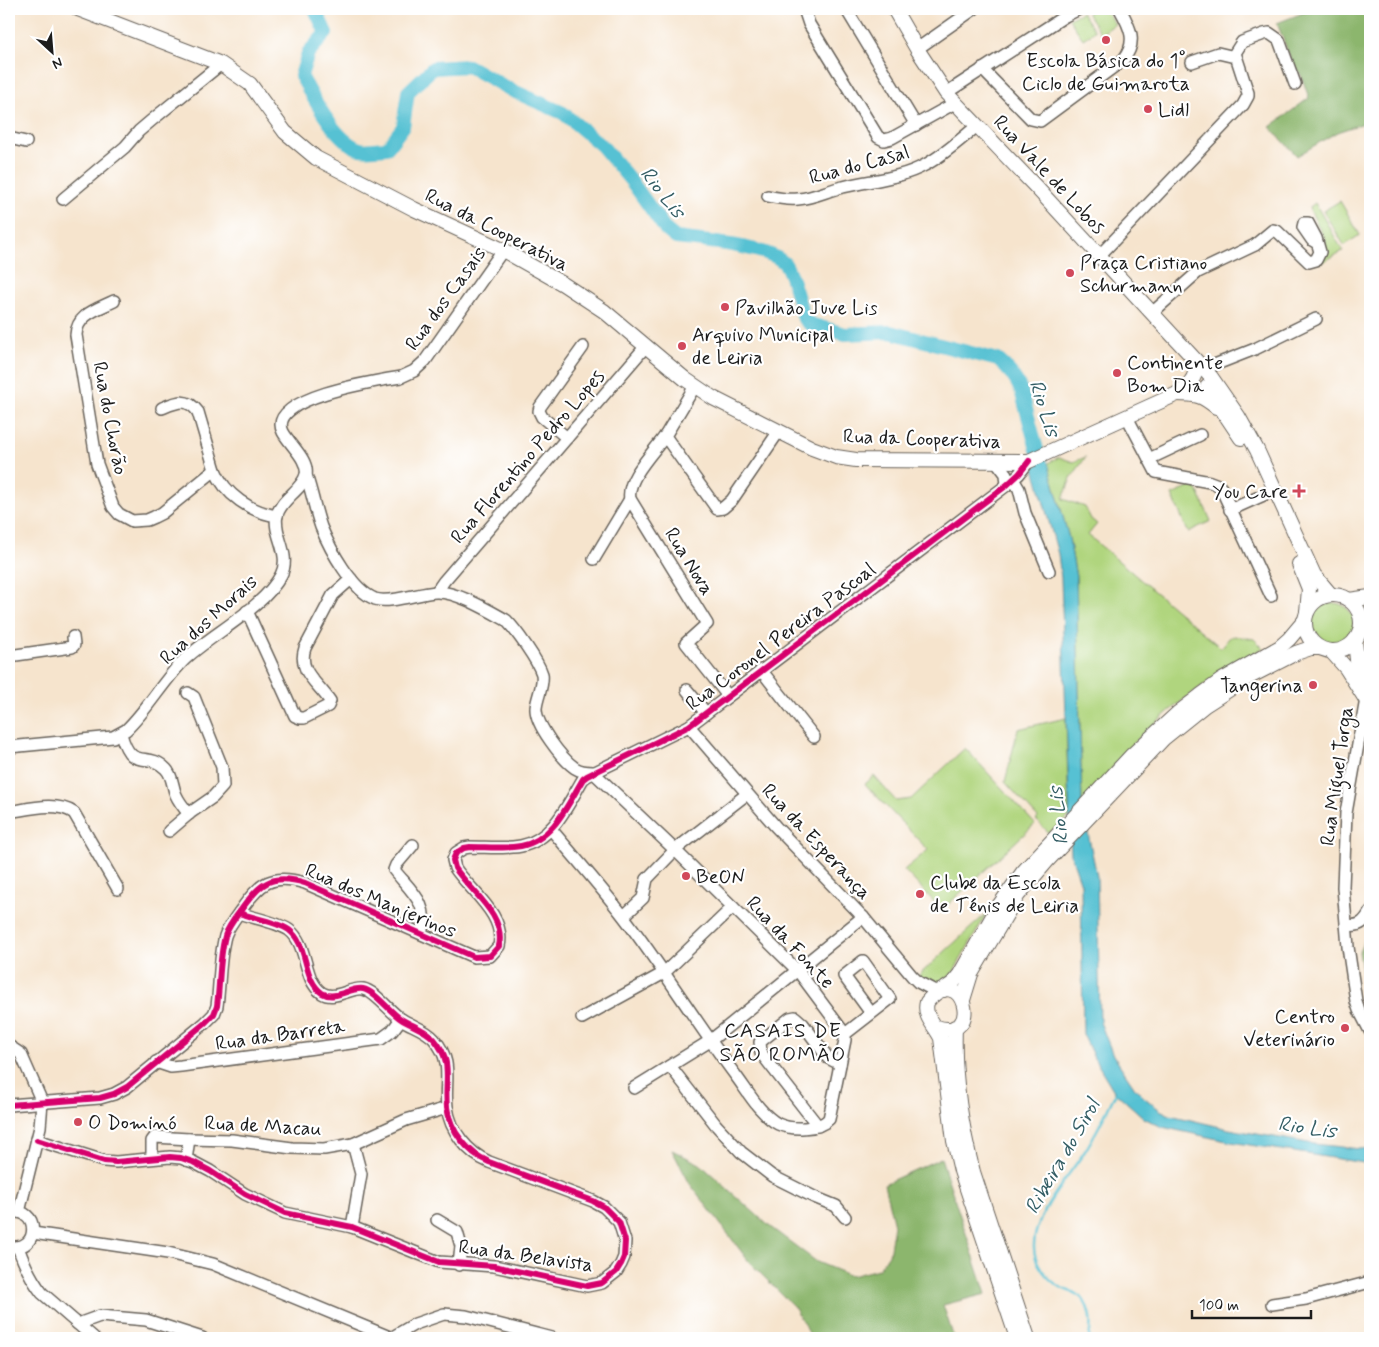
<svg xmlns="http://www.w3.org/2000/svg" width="1379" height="1347" font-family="Mynerve,sans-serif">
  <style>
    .green { fill: #b0d57e; stroke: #66784d }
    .forest { fill: #8cb66d; stroke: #546944 }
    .water { fill: #57c1d3; stroke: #3a6e78 }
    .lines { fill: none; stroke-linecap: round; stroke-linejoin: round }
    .stream { stroke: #57c1d3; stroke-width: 2.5 }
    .river { stroke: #57c1d3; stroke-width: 14 }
    .minor-casing { stroke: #68625a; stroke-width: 14 }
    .major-casing { stroke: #68625a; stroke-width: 16 }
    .minor { stroke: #fff; stroke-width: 11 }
    .major { stroke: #fff; stroke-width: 14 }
    .cycleway-casing { stroke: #fff; stroke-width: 9 }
    .cycleway { stroke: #d6006c; stroke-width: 6 }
    .poi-dot { fill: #d1495b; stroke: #fff; stroke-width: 2 }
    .labels { text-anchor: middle; stroke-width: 4.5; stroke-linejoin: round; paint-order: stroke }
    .poi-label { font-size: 20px; fill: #1c1c1c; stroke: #fff; text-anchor: start }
    .street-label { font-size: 20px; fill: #1c1c1c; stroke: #fff }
    .water-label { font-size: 21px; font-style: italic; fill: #345e65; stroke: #fff }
    .neighbourhood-label { font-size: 21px; letter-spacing: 1px; fill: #1c1c1c; stroke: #fff }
  </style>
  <rect width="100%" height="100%" fill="#fff"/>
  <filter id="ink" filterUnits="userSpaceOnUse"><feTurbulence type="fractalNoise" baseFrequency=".02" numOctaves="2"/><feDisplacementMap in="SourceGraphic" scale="10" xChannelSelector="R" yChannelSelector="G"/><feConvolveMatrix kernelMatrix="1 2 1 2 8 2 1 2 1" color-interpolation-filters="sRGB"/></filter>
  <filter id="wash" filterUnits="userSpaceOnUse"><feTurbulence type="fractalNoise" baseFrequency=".0096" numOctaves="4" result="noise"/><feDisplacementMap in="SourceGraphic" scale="20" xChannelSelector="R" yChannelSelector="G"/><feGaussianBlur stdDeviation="1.12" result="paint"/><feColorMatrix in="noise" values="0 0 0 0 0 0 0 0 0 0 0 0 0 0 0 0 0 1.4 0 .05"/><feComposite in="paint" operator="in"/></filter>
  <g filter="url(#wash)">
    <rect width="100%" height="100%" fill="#f6e4cd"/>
    <g class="green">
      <polygon points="1093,9 1104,9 1115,24 1101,34 1087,13"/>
      <polygon points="1082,12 1095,31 1083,39 1069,19"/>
      <polygon points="1340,201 1360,235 1344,245 1323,211"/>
      <path d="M1315,203L1343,251L1321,263C1325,256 1323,248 1326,241L1311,212L1310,207Z"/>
      <path d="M1059,457L1073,462L1086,457L1071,478L1063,499L1085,507L1091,519L1097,524L1088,535L1221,648L1230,637L1234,636L1254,639L1263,648C1219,672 1178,701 1142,735C1120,756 1101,782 1082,805L1076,577L1069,538L1048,463Z"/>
      <polygon points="1195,485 1211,521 1188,532 1172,495"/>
      <circle cx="1333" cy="624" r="21"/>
      <polygon points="1066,718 1069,817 1049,833 1036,820 1038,818 1005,782 1018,729"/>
      <polygon points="965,748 1035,824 942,910 904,870 928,850 865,784 874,776 896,801 911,799"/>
      <path d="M987,913L953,973C940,985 934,985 918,976Z"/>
    </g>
    <g class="forest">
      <polygon points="1313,9 1370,9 1370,121 1337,132 1297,156 1270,127 1309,98 1300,72 1294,68 1277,23"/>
      <polygon points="1370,927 1370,1016 1359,952"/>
      <polygon points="672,1150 700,1164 769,1226 817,1262 851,1276 878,1269 889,1255 894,1225 884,1184 941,1158 986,1294 943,1305 954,1338 812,1338 794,1307 750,1263 690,1184"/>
    </g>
    <polygon class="water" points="1048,463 1069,538 1076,577 1082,805 1097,876 1100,1022 1113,1055 1135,1088 1145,1098 1160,1110 1170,1115 1229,1129 1314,1144 1360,1149 1370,1148 1370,1164 1231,1142 1162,1127 1144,1118 1114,1091 1094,1058 1083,1034 1081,884 1071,855 1061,578 1058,554 1034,468"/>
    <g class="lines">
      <path class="stream" d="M1089,1338C1092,1323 1091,1302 1076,1294C1072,1291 1066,1291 1062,1288C1047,1280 1033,1262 1034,1245C1034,1215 1069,1176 1085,1151C1097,1132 1107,1111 1117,1090"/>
      <path class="river" d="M315,9L326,33L308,53L301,76C313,97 335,141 360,149C367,151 379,148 387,148L403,127L408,92L433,68L468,66L511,90L563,113L602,146L632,182L666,230L676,238C700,241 770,246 785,264C793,275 799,305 804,319L810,324L845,334L890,332L998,360C1009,369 1015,377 1021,390L1046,483"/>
    </g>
  </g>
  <g filter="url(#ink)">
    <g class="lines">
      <g class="minor-casing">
        <g id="minor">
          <polyline points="808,9 805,12 809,24 878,137 884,140 892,138 955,103"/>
          <polyline points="846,9 916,125"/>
          <polyline points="917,49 974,9"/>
          <polyline points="1192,62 1218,53 1235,57"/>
          <path d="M982,69L1031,119L1040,121L1123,60C1138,42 1130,27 1120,9"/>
          <polyline points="946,93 1065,16 1079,9"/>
          <polyline points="9,138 26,142"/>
          <path d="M768,196C777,198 789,200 798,199C814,198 828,190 843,187C870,180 900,179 925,165C944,155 961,139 977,126"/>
          <polyline points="63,199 125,147 139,131 152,120 221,64"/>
          <path d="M503,250L425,361L414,371L401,377C382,380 265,397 283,432C290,445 309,460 306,475C312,492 315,510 321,527C330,549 352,590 375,599C389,604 419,593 436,592C456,591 488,610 506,620C516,630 538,661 542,674C544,685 537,697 536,708C535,724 562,759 575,768C581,772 587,772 593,772L675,850L798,971L845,1034"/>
          <polyline points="1100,255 1243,105 1248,96 1248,93 1235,53 1242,42 1264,34 1269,33 1279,40 1295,84"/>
          <path d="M114,301C98,309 77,314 76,335L97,464L113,507L119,514L132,521L147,520L154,517L162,513L215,470C225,495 251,512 277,516"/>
          <polyline points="1153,312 1198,272 1255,245 1273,230 1277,231 1309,262 1316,260 1320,252 1316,238 1308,223 1304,223 1303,227 1312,240 1317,243"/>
          <polyline points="1204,369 1255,349 1316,319"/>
          <polyline points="695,386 665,436 717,509 723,508 732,500 779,431"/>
          <path d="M162,408C177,402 187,397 198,412L215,470"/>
          <polyline points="1127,417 1156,472 1210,482 1218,485 1221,488 1271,596"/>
          <path d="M665,436C653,453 626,479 630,499L707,624L686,643L728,696"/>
          <polyline points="567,438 542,417 539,411 540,407 583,347"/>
          <polyline points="1149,459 1200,435"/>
          <polyline points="996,461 1006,474 1007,485"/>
          <polyline points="1013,479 1019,489 1025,513 1049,571"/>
          <polyline points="1230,510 1268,493"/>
          <polyline points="594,559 630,499"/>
          <polyline points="437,591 444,581 646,346"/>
          <path d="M247,611L295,716L300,718H304L328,706L330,701C318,683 297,671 305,648L333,595L351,579"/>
          <polyline points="9,656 72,647 74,645 73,637"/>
          <polyline points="761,670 814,737"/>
          <polyline points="687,690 706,713"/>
          <polyline points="1366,699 1346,813 1343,887 1348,947 1356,1001 1359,1010 1370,1031"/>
          <polyline points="689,726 776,827 863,917 912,976 918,982 937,992"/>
          <path d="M121,734C132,774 147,749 166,769C173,776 172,786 176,795C179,802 184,808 189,814"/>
          <path d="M9,747L113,737L126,730C148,709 163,681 184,660C211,634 264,608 281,575C292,554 272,534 277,515C281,499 301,491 306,475"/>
          <path d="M9,812C29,809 56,801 74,813L118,889"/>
          <path d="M551,829C575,858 601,887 624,917C663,968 697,1024 736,1076C748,1092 760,1114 778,1124C791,1130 819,1130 829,1119L845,1040V1034L890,999L863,961L844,976L871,1013"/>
          <polyline points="169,831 190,813 213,797 223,786 222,767 194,697 188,693"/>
          <path d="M413,845L396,865L394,870C410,890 431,905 421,933"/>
          <polyline points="624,916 643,898 647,879 675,850 747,794"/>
          <path d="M1346,925C1359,927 1364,923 1370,912"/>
          <polyline points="582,1018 664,973 733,907"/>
          <polyline points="9,1046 21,1054 42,1102 40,1127 19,1212"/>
          <polyline points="156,1062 171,1067 181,1066 381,1039 392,1031 401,1019"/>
          <polyline points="670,1066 716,1125 741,1152 772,1176 814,1197 836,1206 845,1217"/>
          <polyline points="634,1088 710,1041 863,917"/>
          <path d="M9,1105L100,1098L114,1094L127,1087L205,1023L214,1014L217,1006C220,983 219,959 225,936C228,927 235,918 241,910C260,883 271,873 305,883L474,957L490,956L499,946C506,915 470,891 455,868L453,860L456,853L464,848L470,847C487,847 505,849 521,846C553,840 568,804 583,779L587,776L689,726L1007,485L1019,474L1029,461"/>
          <polyline points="818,1126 761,1053 760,1042 790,1018 795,1017 803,1024 828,1058 840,1064"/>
          <path d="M37,1140L104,1161L116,1162L170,1157L181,1158L193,1162L210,1171L245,1194L285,1213L352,1227L439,1262L494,1266L587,1286L602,1283L616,1272L621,1264L624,1257L625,1241L619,1222L604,1207L593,1201L489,1162C468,1153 450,1131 447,1107C444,1081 454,1062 434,1039C425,1029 412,1026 401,1019C390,1012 375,991 363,989C350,987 335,1001 322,993C302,979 309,945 289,930C277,922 253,918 239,913"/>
          <polyline points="152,1158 152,1141 155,1137 189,1139"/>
          <polyline points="186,1160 189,1139 232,1140 292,1148 324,1149 353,1144 406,1120 447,1108"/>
          <path d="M9,1213C40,1204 41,1254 9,1246"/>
          <polyline points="437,1220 457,1232 461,1246 459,1265"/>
          <polyline points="352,1227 361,1174 353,1144"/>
          <polyline points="33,1233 168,1253 213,1264 392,1338"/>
          <path d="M18,1247C24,1264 31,1279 42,1293L94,1338"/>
          <polyline points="1272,1304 1306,1299 1370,1282"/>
          <polyline points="78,1324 100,1316 146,1320 202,1338"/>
          <polyline points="391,1338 415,1324 444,1314 466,1316 552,1338"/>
        </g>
      </g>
      <g class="major-casing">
        <g id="major">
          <path d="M78,9L221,64L250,84L285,132L316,158L414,209L503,250L563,284L604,311L685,379L713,398L812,448L836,457L856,460L1029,461L1177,394C1188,386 1196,379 1196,366"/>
          <polyline points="894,9 917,49 946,93 1035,186 1211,377 1238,416 1257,450 1314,575 1331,595"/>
          <polyline points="1207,387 1241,438"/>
          <path d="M1177,394C1196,394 1202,395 1216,407"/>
          <polyline points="1299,564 1309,589 1307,612"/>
          <circle cx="1333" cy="623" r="28"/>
          <polyline points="1349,600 1370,597"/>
          <polyline points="1355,640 1358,670 1364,684"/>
          <polyline points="1331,651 1346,668 1370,706"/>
          <polyline points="943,990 952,984 960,974 998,907 1023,872 1131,756 1179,712 1200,696 1222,680 1280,647 1289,639 1305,620"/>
          <polyline points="963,1000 971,974 1018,895 1047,861 1164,738 1205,705 1247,678 1296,653 1311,648 1319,648"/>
          <path d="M936,1027C986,1043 962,958 927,1002C923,1017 935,1025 941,1038L954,1141L961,1171L1017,1338"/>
          <path d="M955,1027C953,1075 961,1125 973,1172L1028,1338"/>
        </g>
      </g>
      <use href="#minor" class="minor"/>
      <use href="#major" class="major"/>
      <g class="cycleway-casing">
        <g id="cycleway">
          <path d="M9,1105L100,1098L114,1094L127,1087L205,1023L214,1014L217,1006C220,983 219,959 225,936C228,927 235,918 241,910C260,883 271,873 305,883L474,957L490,956L499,946C506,915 470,891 455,868L453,860L456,853L464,848L470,847C487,847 505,849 521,846C553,840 568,804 583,779L587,776L689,726L1007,485L1019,474L1029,461"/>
          <path d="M37,1140L104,1161L116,1162L170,1157L181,1158L193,1162L210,1171L245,1194L285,1213L352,1227L439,1262L494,1266L587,1286L602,1283L616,1272L621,1264L624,1257L625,1241L619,1222L604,1207L593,1201L489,1162C468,1153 450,1131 447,1107C444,1081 454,1062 434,1039C425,1029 412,1026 401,1019C390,1012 375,991 363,989C350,987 335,1001 322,993C302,979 309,945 289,930C277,922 253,918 239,913"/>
        </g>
      </g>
      <use href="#cycleway" class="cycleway"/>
    </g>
  </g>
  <g class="poi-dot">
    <circle cx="1106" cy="40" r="5"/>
    <circle cx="1148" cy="109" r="5"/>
    <circle cx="1070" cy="273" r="5"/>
    <circle cx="725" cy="307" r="5"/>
    <circle cx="682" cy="346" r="5"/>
    <circle cx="1117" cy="373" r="5"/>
    <path d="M1296.5 483.5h5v5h5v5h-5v5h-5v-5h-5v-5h5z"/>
    <circle cx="1313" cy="685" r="5"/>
    <circle cx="686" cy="876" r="5"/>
    <circle cx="920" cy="894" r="5"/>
    <circle cx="1345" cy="1028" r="5"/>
    <circle cx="78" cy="1122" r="5"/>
  </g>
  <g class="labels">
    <g class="poi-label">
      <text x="1106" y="67" text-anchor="middle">Escola Básica do 1°<tspan x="1106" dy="23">Ciclo de Guimarota</tspan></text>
      <text x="1158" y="116">Lidl</text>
      <text x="1080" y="269">Praça Cristiano<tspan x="1080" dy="23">Schurmann</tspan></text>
      <text x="735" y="314">Pavilhão Juve Lis</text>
      <text x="692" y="341">Arquivo Municipal<tspan x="692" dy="23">de Leiria</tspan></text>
      <text x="1127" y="369">Continente<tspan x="1127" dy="23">Bom Dia</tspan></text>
      <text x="1288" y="498" text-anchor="end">You Care</text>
      <text x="1303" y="692" text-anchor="end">Tangerina</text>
      <text x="696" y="883">BeON</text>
      <text x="930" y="889">Clube da Escola<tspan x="930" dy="23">de Ténis de Leiria</tspan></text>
      <text x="1335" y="1023" text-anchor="end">Centro<tspan x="1335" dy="23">Veterinário</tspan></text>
      <text x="88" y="1129">O Dominó</text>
    </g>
    <g class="street-label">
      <text transform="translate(859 164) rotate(-15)" y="7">Rua do Casal</text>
      <text transform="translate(1050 174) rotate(47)" y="7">Rua Vale de Lobos</text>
      <text transform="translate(497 229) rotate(27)" y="7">Rua da Cooperativa</text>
      <text transform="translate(445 298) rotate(-54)" y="7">Rua dos Casais</text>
      <text transform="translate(111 418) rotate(79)" y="7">Rua do Chorão</text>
      <text transform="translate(922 438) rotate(2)" y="7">Rua da Cooperativa</text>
      <text transform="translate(527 456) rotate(-49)" y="7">Rua Florentino Pedro Lopes</text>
      <text transform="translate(690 561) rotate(58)" y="7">Rua Nova</text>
      <text transform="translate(208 619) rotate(-42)" y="7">Rua dos Morais</text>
      <text transform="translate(780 636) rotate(-37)" y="7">Rua Coronel Pereira Pascoal</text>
      <text transform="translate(1336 776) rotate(-82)" y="7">Rua Miguel Torga</text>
      <text transform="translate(817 841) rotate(47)" y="7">Rua da Esperança</text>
      <text transform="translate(381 900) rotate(23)" y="7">Rua dos Manjerinos</text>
      <text transform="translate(791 942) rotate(47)" y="7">Rua da Fonte</text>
      <text transform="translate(280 1034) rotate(-8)" y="7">Rua da Barreta</text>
      <text transform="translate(263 1125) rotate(3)" y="7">Rua de Macau</text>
      <text transform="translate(526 1255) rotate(8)" y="7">Rua da Belavista</text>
    </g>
    <g class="water-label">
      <text transform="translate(663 192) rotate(52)" y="7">Rio Lis</text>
      <text transform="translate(1045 408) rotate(72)" y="7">Rio Lis</text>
      <text transform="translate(1058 816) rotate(-96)" y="7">Rio Lis</text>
      <text transform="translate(1307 1127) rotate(8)" y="7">Rio Lis</text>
      <text transform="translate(1062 1156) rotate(-60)" y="7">Ribeira do Sirol</text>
    </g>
    <g class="neighbourhood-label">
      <text x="783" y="1037">CASAIS DE<tspan x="783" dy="24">SÃO ROMÃO</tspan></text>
    </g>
  </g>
  <rect width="1379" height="1347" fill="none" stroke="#fff" stroke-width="30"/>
  <g transform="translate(52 52) rotate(154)" stroke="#ffffff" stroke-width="4" paint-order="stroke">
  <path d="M0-4L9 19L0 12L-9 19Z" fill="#1c1c1c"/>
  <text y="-8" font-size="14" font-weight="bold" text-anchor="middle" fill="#1c1c1c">N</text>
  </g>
  <path d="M1192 1310v8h119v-8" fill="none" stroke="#1c1c1c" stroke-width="2.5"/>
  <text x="1199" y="1310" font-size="15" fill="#1c1c1c" stroke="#ffffff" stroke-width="4" paint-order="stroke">100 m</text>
</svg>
